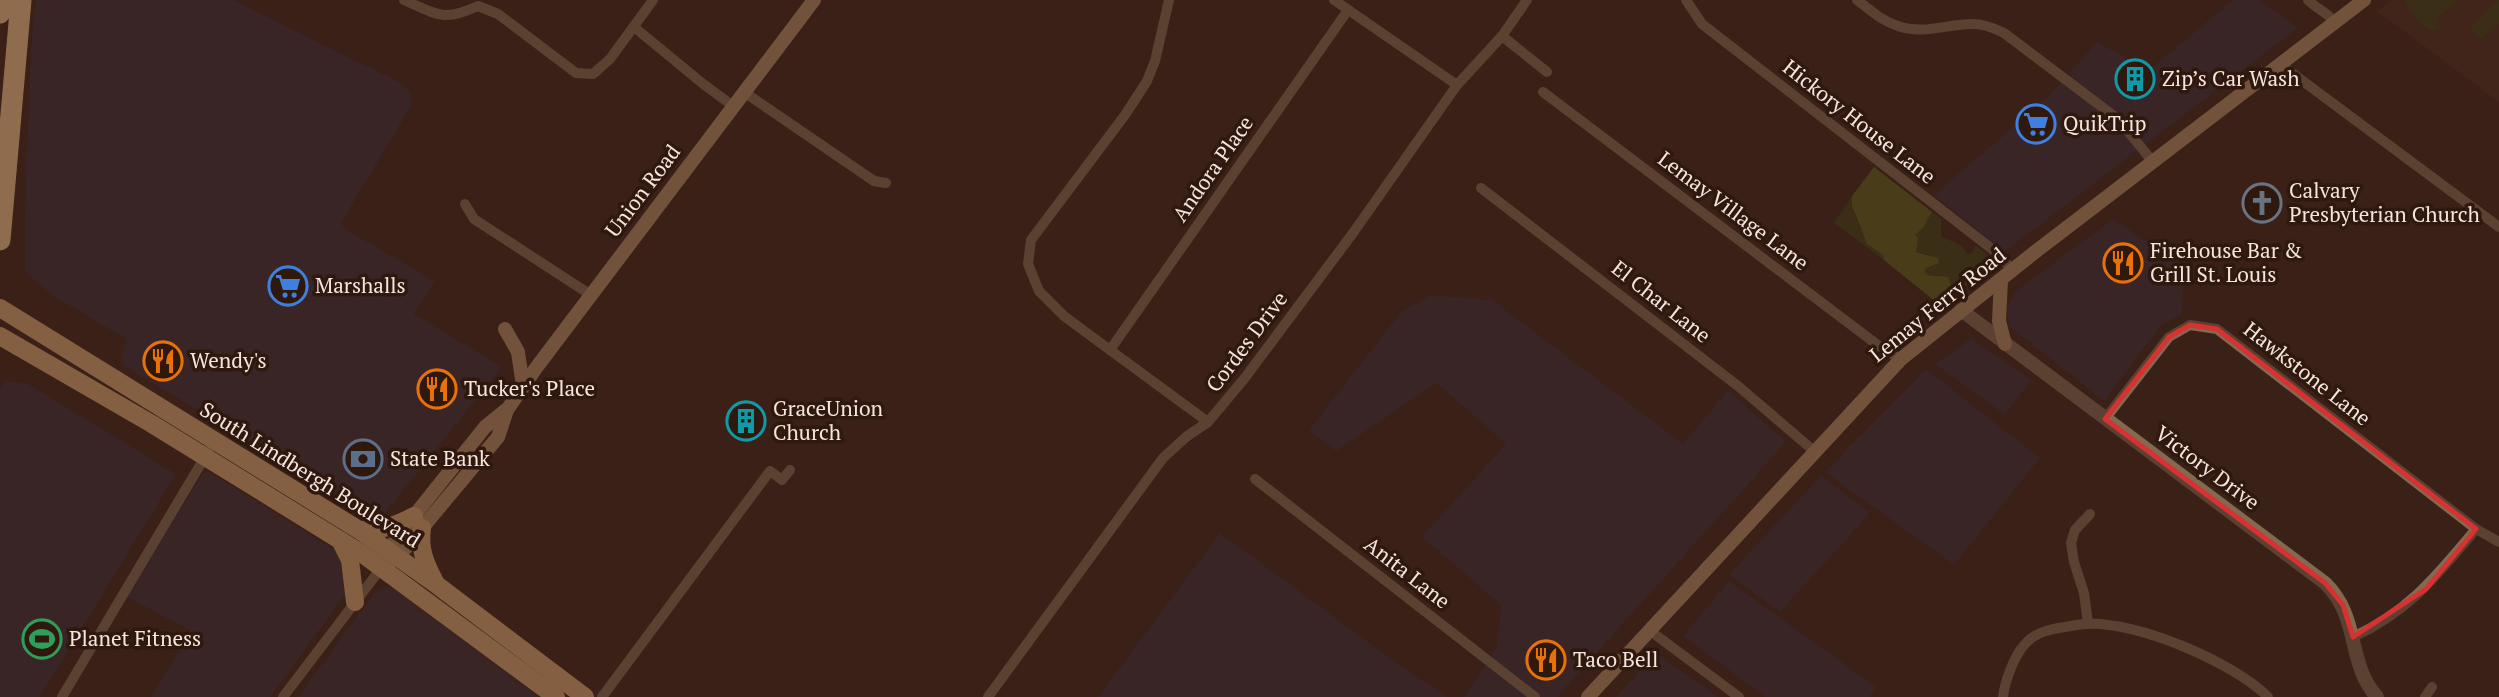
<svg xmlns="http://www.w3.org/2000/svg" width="2499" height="697" font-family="'PT Serif',serif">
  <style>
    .commercial { fill: #382a38 }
    .built { fill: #492a1d }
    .green { fill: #3c3e15 }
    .forest { fill: #5c5e1c }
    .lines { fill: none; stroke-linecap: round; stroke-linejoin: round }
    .minor { stroke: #826950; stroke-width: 10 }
    .tertiary { stroke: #826950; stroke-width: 14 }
    .secondary { stroke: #b68e64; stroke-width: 14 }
    .primary { stroke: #ddaa74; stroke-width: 18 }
    .motorway { stroke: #f8c793; stroke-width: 21 }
    .marked { fill: none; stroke: #d83131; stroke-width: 5; stroke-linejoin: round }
    .labels { text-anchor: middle; stroke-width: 7; stroke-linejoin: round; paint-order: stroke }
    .poi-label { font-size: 21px; fill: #f6e5de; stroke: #2f180d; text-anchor: start }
    .street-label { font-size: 21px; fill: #f6e5de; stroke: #2f180d }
  </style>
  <rect width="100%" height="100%" fill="#3a2117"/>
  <g class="commercial">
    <polygon points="36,0 233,0 401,83 412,94 410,108 341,223 345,229 435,281 414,314 502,367 385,513 374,513 125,367 122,357 126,339 52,295 25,272 26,172 32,36"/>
    <polygon points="2233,0 2258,0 2298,28 2004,252 1934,195 2049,96 2097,42 2149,70"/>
    <polygon points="2113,219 2183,266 2182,315 2162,324 2104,401 2009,326 2007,307 2015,292"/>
    <polygon points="1430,295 1492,300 1683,444 1728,390 1786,442 1557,697 1464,697 1497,647 1501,605 1422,537 1506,444 1437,383 1336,451 1309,430 1401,312"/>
    <polygon points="1971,339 2031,380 2005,415 1935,364"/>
    <polygon points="1926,369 2040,458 1954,565 1825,472"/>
    <polygon points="5,381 28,384 176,474 40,697 0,697 0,389"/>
    <polygon points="206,472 212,473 341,554 348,591 270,697 151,697 191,631 127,597 202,474"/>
    <polygon points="1821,475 1870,513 1780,612 1729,575"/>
    <polygon points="1220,533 1409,672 1447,697 1098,697"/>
    <polygon points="1729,581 1876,687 1876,688 1869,697 1765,697 1683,636"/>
    <polygon points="386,586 396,590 539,697 298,697 377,590"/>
    <polygon points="1656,653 1718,697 1616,697"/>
  </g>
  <polygon class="built" points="2392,0 2499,0 2499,102 2377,11"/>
  <g class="green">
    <path d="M2405,0H2457L2436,19L2441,28L2433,31C2420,27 2409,12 2405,0Z"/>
    <polygon points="2499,0 2499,24 2480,39 2470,27"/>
    <path d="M1852,196C1851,210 1863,241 1874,249C1877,252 1881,253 1884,255V260L1834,223Z"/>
    <path d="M1932,212L1941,219V236C1952,243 1961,241 1967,254L1972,253L1976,246L1989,256L1986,260L1993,265L1949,299L1950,293L1938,275H1928L1925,272L1926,268L1938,263L1931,255L1916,252L1915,235L1923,228Z"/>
  </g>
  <polygon class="forest" points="1874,167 1932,212 1923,228 1915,235 1918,238 1916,252 1938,258 1939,263 1926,268 1925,272 1928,275 1948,277 1953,291 1947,298 1936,302 1884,260 1883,255 1867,244 1852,206 1852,196"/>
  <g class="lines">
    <g class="minor">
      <path d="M404,0C438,15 443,22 478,6L498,14L576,73L593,74L610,59L653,0"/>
      <polyline points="1169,0 1155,61 1147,81 1125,115 1031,240 1028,264 1039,291 1064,316 1091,336 1208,422"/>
      <polyline points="1334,0 1457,85"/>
      <polyline points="1686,0 1702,24 1992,249 2013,270"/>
      <path d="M1857,0C1870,10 1882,21 1898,26C1923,35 1947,24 1973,24C1984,24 1994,28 2004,33L2118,119L2153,162"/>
      <path d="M2308,0C2317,9 2325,11 2335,22"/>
      <polyline points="634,27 702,83 733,106"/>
      <polyline points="1502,36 1547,72"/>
      <polyline points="2280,64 2499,227"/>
      <polyline points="744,92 874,181 886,183"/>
      <polyline points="1543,92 1883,349 1901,359"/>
      <polyline points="1481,188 1738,386 1814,451"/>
      <polyline points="465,204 474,219 591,295"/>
      <polyline points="1110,350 1348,10"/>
      <polyline points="2105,419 2169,337 2190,325 2217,329 2476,529 2499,542"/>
      <polyline points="1255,479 1535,697"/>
      <polyline points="2088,624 2084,593 2074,562 2071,543 2075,530 2090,514"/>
      <polyline points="1649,630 1739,697"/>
      <path d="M2353,637C2410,611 2437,575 2476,529"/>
      <polyline points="62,697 215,440"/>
      <polyline points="283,697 382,567"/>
      <polyline points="602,697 770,471 782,480 790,470"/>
      <polyline points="988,697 1163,458 1186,437 1208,422 1244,379 1353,233 1457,85 1502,36 1527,0"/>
      <path d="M2003,697C2005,681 2014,655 2026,643C2036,632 2051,629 2065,627C2072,626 2079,624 2086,624C2137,621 2233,662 2268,697"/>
      <polyline points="2425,697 2432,687"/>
    </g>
    <path class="tertiary" d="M1961,310L2325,583C2361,618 2346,662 2377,697"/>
    <g class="secondary">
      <polyline points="2001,280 1999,321 2005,344"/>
      <polyline points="505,329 518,352 523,386"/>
      <polyline points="385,559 389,549 414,516 485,427 506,410"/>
      <polyline points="389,562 398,557 498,437 507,410 536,368 814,0"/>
      <polyline points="1588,697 1901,359 2035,252 2364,0"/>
    </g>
    <g class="primary">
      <polyline points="0,308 359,530 437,585 585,697"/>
      <polyline points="0,336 152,424 364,555 556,697"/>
      <path d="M422,528C419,549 425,563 435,582"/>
      <path d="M359,530C381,531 395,526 414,516"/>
      <polyline points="340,540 350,560 355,602"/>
    </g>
    <g class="motorway">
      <polyline points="0,13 3,0"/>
      <polyline points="0,240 21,0"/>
    </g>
  </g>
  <path d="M0 0H2499V697H0ZM2190,325L2217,329L2476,529L2426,589L2353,637L2343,605L2325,583L2105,419L2169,337Z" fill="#3a2117" fill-opacity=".55" fill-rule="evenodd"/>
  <path class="marked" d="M2190,325L2217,329L2476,529L2426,589L2353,637L2343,605L2325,583L2105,419L2169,337Z"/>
  <defs>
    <g id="building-ring" transform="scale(2.0125)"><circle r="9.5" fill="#2f180d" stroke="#0f9aa8" stroke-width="1.5"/><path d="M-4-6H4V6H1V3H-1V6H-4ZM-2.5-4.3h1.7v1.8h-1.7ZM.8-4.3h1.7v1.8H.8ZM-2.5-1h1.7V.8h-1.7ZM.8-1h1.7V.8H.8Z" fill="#0f9aa8"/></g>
    <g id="supermarket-ring" transform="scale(2.0125)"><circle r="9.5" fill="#2f180d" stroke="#3f7fe0" stroke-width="1.5"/><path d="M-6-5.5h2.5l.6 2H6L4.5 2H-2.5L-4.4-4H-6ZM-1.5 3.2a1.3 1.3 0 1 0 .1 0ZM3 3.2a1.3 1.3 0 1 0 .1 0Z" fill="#3f7fe0"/></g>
    <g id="church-ring" transform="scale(2.0125)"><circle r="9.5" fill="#2f180d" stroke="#6b7280" stroke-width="1.5"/><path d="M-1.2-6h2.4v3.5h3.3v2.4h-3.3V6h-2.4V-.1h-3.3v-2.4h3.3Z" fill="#6b7280"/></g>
    <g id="restaurant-ring" transform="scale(2.0125)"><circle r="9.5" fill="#2f180d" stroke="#e8710a" stroke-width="1.5"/><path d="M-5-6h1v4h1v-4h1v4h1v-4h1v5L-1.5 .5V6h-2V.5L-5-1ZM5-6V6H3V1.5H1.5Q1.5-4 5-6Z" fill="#e8710a"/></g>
    <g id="bank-ring" transform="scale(2.0125)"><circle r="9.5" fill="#2f180d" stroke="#5c6f8a" stroke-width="1.5"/><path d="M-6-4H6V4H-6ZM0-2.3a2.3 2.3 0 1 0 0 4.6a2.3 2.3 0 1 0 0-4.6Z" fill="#5c6f8a"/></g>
    <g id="stadium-ring" transform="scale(2.0125)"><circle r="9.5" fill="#2f180d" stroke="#2e9e5b" stroke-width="1.5"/><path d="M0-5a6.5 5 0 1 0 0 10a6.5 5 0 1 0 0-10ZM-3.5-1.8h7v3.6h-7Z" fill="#2e9e5b"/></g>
  </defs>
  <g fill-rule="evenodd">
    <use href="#building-ring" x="2135" y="79"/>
    <use href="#supermarket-ring" x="2036" y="124"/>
    <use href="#church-ring" x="2262" y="203"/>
    <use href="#restaurant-ring" x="2123" y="263"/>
    <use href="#supermarket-ring" x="288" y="286"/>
    <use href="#restaurant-ring" x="163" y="361"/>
    <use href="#restaurant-ring" x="437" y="389"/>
    <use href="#building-ring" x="746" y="421"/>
    <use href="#bank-ring" x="363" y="459"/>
    <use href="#stadium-ring" x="42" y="639"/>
    <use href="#restaurant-ring" x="1546" y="660"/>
  </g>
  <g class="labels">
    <g class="poi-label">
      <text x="2162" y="86">Zip’s Car Wash</text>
      <text x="2063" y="131">QuikTrip</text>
      <text x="2289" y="198">Calvary<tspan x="2289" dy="24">Presbyterian Church</tspan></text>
      <text x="2150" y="258">Firehouse Bar &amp;<tspan x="2150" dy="24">Grill St. Louis</tspan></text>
      <text x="315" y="293">Marshalls</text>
      <text x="190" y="368">Wendy's</text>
      <text x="464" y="396">Tucker's Place</text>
      <text x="773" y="416">GraceUnion<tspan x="773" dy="24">Church</tspan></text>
      <text x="390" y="466">State Bank</text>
      <text x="69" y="646">Planet Fitness</text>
      <text x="1573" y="667">Taco Bell</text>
    </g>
    <g class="street-label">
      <text transform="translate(1859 122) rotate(38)" y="7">Hickory House Lane</text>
      <text transform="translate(1213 169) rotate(-55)" y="7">Andora Place</text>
      <text transform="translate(643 191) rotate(-53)" y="7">Union Road</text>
      <text transform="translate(1733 211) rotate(37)" y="7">Lemay Village Lane</text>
      <text transform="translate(1661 302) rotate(38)" y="7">El Char Lane</text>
      <text transform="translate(1938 305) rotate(-39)" y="7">Lemay Ferry Road</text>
      <text transform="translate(1247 342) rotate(-53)" y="7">Cordes Drive</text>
      <text transform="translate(2307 374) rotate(38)" y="7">Hawkstone Lane</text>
      <text transform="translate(2207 468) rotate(37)" y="7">Victory Drive</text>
      <text transform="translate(310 475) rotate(32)" y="7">South Lindbergh Boulevard</text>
      <text transform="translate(1407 573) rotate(38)" y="7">Anita Lane</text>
    </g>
  </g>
</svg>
